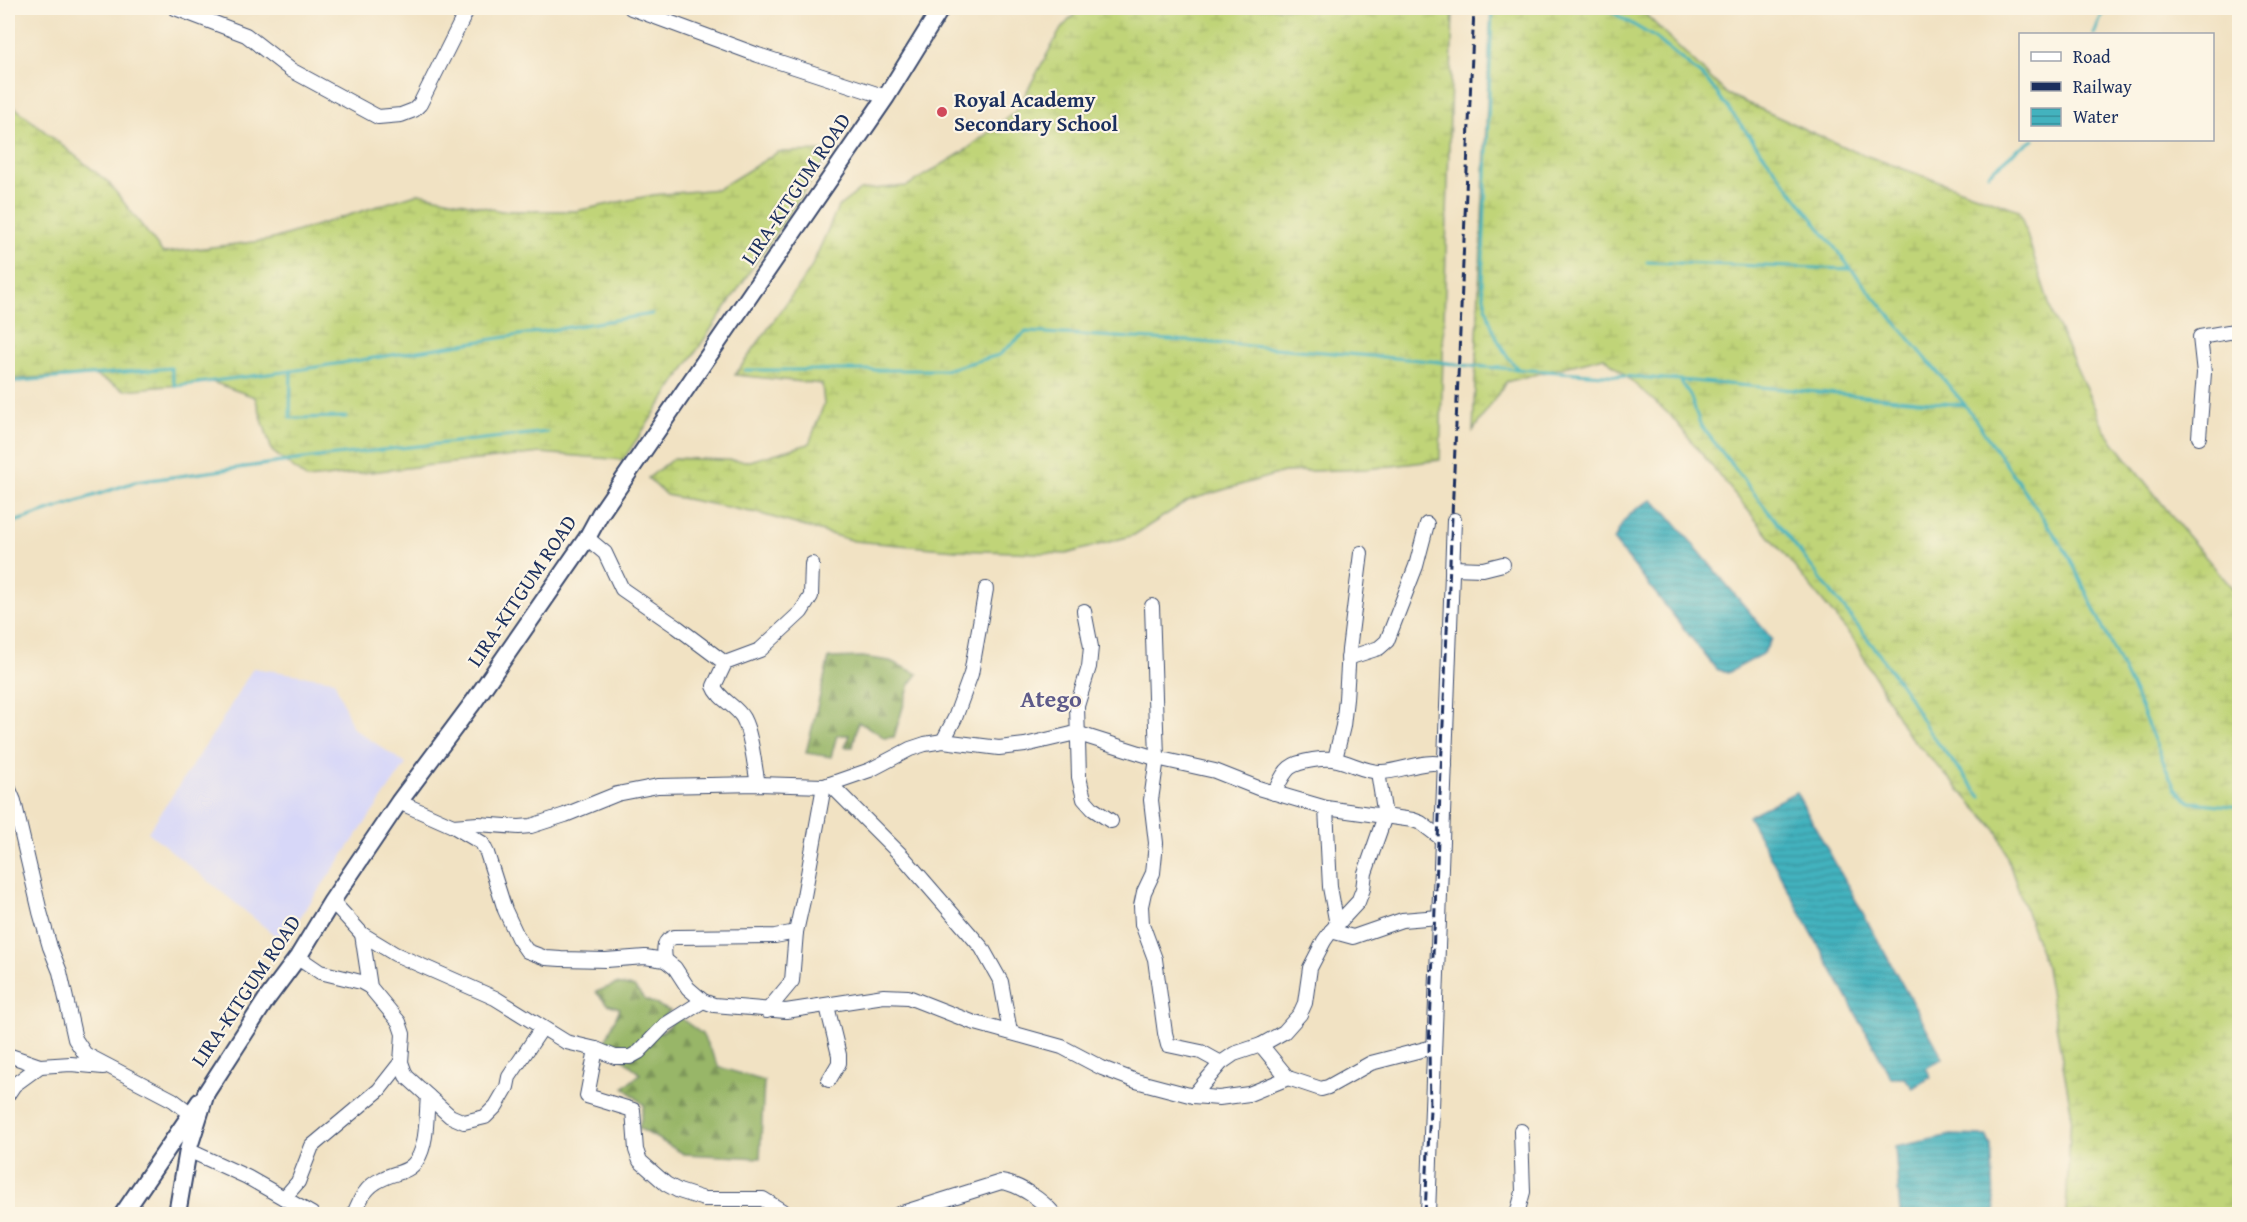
<svg xmlns="http://www.w3.org/2000/svg" width="2247" height="1222" font-family="'Gentium Book Plus',serif">
  <style>
    .built { fill: #d7d7f8 }
    .forest { fill: url(#forest-firs); stroke: #5a7263; stroke-width: 1.5 }
    .wetland { fill: url(#wetland-marsh); stroke: #6e826b; stroke-width: 1.5 }
    .water { fill: url(#water-rules); stroke: #2f708e; stroke-width: 1.5 }
    .lines { fill: none; stroke-linecap: round; stroke-linejoin: round }
    .stream { stroke: #43b2be; stroke-width: 3 }
    .minor-casing { stroke: #3b4a6d; stroke-width: 16 }
    .major-casing { stroke: #3b4a6d; stroke-width: 20 }
    .minor { stroke: #fff; stroke-width: 14 }
    .major { stroke: #fff; stroke-width: 16 }
    .rail { stroke: #1b2f5e; stroke-width: 3; stroke-dasharray: 9 4.5; stroke-linecap: butt }
    .poi-dot { fill: #d1495b; stroke: #fcf5e5; stroke-width: 2 }
    .labels { text-anchor: middle; stroke-width: 4.5; stroke-linejoin: round; paint-order: stroke }
    .poi-label { font-size: 21px; font-weight: bold; fill: #1b2f5e; stroke: #fcf5e5; text-anchor: start }
    .street-label { font-size: 21px; fill: #1b2f5e; stroke: #fcf5e5 }
    .quarter-label { font-size: 24px; font-weight: bold; fill: #5d5a8a; stroke: #fcf5e5 }
  </style>
  <defs>
    <pattern id="forest-firs" width="22" height="20" patternUnits="userSpaceOnUse" patternTransform="scale(1.5)"><rect width="22" height="20" fill="#98b668"/><path d="M5 1l3.5 6h-7zM16 11l3.5 6h-7z" fill="#7b9459"/></pattern>
    <pattern id="wetland-marsh" width="20" height="14" patternUnits="userSpaceOnUse" patternTransform="scale(1.5)"><rect width="20" height="14" fill="#c0d478"/><path d="M1 5h8M5 5V1M11 12h8M15 12V8" fill="none" stroke="#a4b66a"/></pattern>
    <pattern id="water-rules" width="6" height="5" patternUnits="userSpaceOnUse" patternTransform="scale(1.5)"><rect width="6" height="5" fill="#43b2be"/><path d="M0 2.5h6" fill="none" stroke="#37919e"/></pattern>
  </defs>
  <rect width="100%" height="100%" fill="#fcf5e5"/>
  <filter id="ink" filterUnits="userSpaceOnUse"><feTurbulence type="fractalNoise" baseFrequency=".0167" numOctaves="2"/><feDisplacementMap in="SourceGraphic" scale="12" xChannelSelector="R" yChannelSelector="G"/><feConvolveMatrix kernelMatrix="1 2 1 2 8 2 1 2 1" color-interpolation-filters="sRGB"/></filter>
  <filter id="wash" filterUnits="userSpaceOnUse"><feTurbulence type="fractalNoise" baseFrequency=".008" numOctaves="4" result="noise"/><feDisplacementMap in="SourceGraphic" scale="24" xChannelSelector="R" yChannelSelector="G"/><feGaussianBlur stdDeviation="1.35" result="paint"/><feColorMatrix in="noise" values="0 0 0 0 0 0 0 0 0 0 0 0 0 0 0 0 0 1.4 0 .05"/><feComposite in="paint" operator="in"/></filter>
  <g filter="url(#wash)">
    <rect width="100%" height="100%" fill="#f1e2c3"/>
    <polygon class="built" points="253,668 334,680 353,728 406,764 283,942 148,832 219,725"/>
    <g class="forest">
      <polygon points="862,657 890,661 918,674 910,684 894,737 884,738 877,732 858,722 853,747 845,747 849,735 837,735 831,757 806,753 829,658"/>
      <polygon points="616,984 634,987 644,999 670,1011 652,1028 661,1033 679,1017 702,1034 719,1067 764,1081 760,1158 684,1154 639,1128 644,1105 624,1087 640,1074 605,1042 620,1008 607,1004 596,992"/>
    </g>
    <g class="wetland">
      <polygon points="1080,8 1453,8 1440,460 1367,469 1284,472 1189,500 1134,535 1066,554 956,550 854,541 761,514 666,495 648,478 674,458 750,461 809,444 824,404 822,384 735,375 810,270 838,207 860,190 907,186 966,150 1016,111 1061,29"/>
      <polygon points="1491,8 1639,8 1727,94 1853,151 2019,210 2053,316 2105,431 2186,534 2239,596 2239,1214 2066,1214 2071,1110 2046,968 1998,832 1906,732 1854,640 1671,416 1604,357 1506,382 1473,431"/>
      <polygon points="8,102 108,182 163,253 270,240 419,193 501,211 576,211 653,195 718,189 778,152 831,151 623,460 541,453 307,479 272,451 255,397 212,382 125,390 94,375 8,379"/>
    </g>
    <g class="water">
      <path d="M1652,500L1667,513L1772,639L1763,654L1728,673L1716,669L1614,541C1623,518 1630,511 1652,500Z"/>
      <polygon points="1796,792 1943,1058 1926,1068 1931,1077 1913,1088 1905,1078 1891,1078 1748,816"/>
      <polygon points="1951,1135 1987,1136 1991,1146 1995,1214 1900,1214 1895,1147"/>
    </g>
    <g class="lines">
      <g class="stream">
        <path d="M1492,8L1482,285C1487,317 1495,344 1517,368"/>
        <polyline points="1608,8 1607,9 1654,37 1706,79 1851,269 1965,405 2068,554 2135,695 2175,789 2190,802 2240,807"/>
        <polyline points="2094,34 2105,8"/>
        <polyline points="1988,174 2019,148 2034,140"/>
        <polyline points="1647,262 1851,269"/>
        <polyline points="745,370 945,370 999,355 1026,332 1190,341 1431,361 1471,366 1680,380 1690,395 1700,424 1874,647 1907,694 1930,733 1981,797"/>
        <polyline points="291,371 652,314"/>
        <polyline points="1680,380 1965,405"/>
        <polyline points="8,382 171,368 175,386 291,371 290,418 346,417"/>
        <polyline points="8,527 11,523 135,482 326,456 548,432"/>
      </g>
    </g>
  </g>
  <g filter="url(#ink)">
    <g class="lines">
      <g class="minor-casing">
        <g id="minor">
          <polyline points="175,8 246,35 291,70 378,117 401,115 414,110 420,104 468,8"/>
          <polyline points="631,8 758,55 886,97"/>
          <polyline points="2199,437 2204,373 2200,337 2240,330"/>
          <polyline points="587,538 605,553 622,589 677,627 725,663"/>
          <polyline points="1452,568 1483,569 1503,564"/>
          <polyline points="1152,606 1157,758 1151,800 1156,843 1153,873 1144,892 1141,906 1142,924 1155,959 1165,1033 1168,1045 1201,1052 1221,1063"/>
          <polyline points="1084,611 1091,647 1089,667 1077,706 1079,777 1084,799 1093,809 1111,821"/>
          <polyline points="1348,658 1379,648 1387,641 1416,566 1427,524"/>
          <polyline points="943,741 955,718 971,674 986,589"/>
          <polyline points="1335,759 1343,726 1346,699 1349,650 1361,553"/>
          <path d="M758,784C754,765 752,735 743,718C736,705 719,700 714,686L725,663L760,650L801,612L811,596L812,564"/>
          <polyline points="830,784 904,858 982,948 1001,982 1010,1032"/>
          <polyline points="8,787 14,801 40,912 50,947 60,972 75,1039 85,1054 173,1100 190,1113"/>
          <path d="M1274,793C1286,770 1286,764 1313,760C1320,759 1330,758 1337,760C1351,763 1365,772 1381,772C1401,772 1426,758 1445,765"/>
          <polyline points="399,802 453,826 482,843 487,853 505,910 518,938 527,951 546,958 561,959 606,960 645,957 665,960 675,968 688,988 703,1001 714,1005 786,1011 884,996 908,997 972,1022 1062,1047 1102,1068 1136,1081 1193,1096 1219,1098 1249,1094 1288,1078 1321,1089 1328,1087 1371,1063 1429,1048 1434,1049"/>
          <polyline points="1326,808 1413,820 1421,823 1442,839"/>
          <polyline points="453,826 478,824 519,827 531,826 565,815 617,794 658,786 758,784 824,786 870,770 910,749 925,744 943,741 999,748 1025,745 1076,733 1152,757 1215,771 1258,788 1326,808 1330,887 1337,925"/>
          <polyline points="332,901 362,934 395,954 495,998 566,1042 596,1049 615,1057 630,1057 639,1052 665,1025 703,1001"/>
          <polyline points="1331,931 1353,937 1402,920 1439,917"/>
          <polyline points="362,934 370,987 399,1022 403,1034 401,1062 406,1076 450,1116 464,1122 485,1117 496,1106 507,1087 509,1077 542,1028"/>
          <polyline points="298,957 320,972 361,982 370,987"/>
          <path d="M665,960C664,949 662,941 674,937L775,936L796,932L804,896L824,786"/>
          <polyline points="827,1006 839,1055 839,1063 829,1080"/>
          <polyline points="767,1011 792,981 796,932"/>
          <polyline points="1261,1045 1288,1078"/>
          <polyline points="596,1049 587,1096 633,1110 636,1150 640,1161 666,1184 679,1191 704,1199 763,1199 787,1214"/>
          <polyline points="8,1055 40,1066 71,1064 103,1067"/>
          <polyline points="8,1094 14,1085 40,1066"/>
          <polyline points="1193,1096 1221,1063 1234,1054 1261,1045 1284,1032 1300,1014 1305,1003 1310,968 1324,941 1331,931 1358,902 1363,889 1365,873 1385,816 1378,772"/>
          <polyline points="188,1150 247,1177 312,1214"/>
          <polyline points="284,1198 298,1182 312,1146 379,1090 401,1062"/>
          <path d="M354,1214C360,1199 366,1186 382,1179C395,1172 409,1173 417,1160C428,1143 426,1115 428,1096"/>
          <path d="M899,1214L1001,1182C1019,1184 1042,1200 1054,1214"/>
          <polyline points="1428,1214 1454,520"/>
          <polyline points="1517,1214 1523,1192 1521,1131"/>
        </g>
      </g>
      <g class="major-casing">
        <g id="major">
          <polyline points="123,1214 200,1101"/>
          <polyline points="177,1214 188,1150 206,1093 266,1000 298,957 332,901 399,802 475,700 587,538 600,514 886,97 941,8"/>
        </g>
      </g>
      <use href="#minor" class="minor"/>
      <use href="#major" class="major"/>
      <polyline class="rail" points="1425,1214 1430,1109 1429,1048 1474,8"/>
    </g>
  </g>
  <circle class="poi-dot" cx="942" cy="112" r="6"/>
  <g class="labels">
    <g class="poi-label">
      <text x="954" y="107">Royal Academy<tspan x="954" dy="24">Secondary School</tspan></text>
    </g>
    <g class="street-label">
      <text transform="translate(796 189) rotate(-56)" y="7">LIRA-KITGUM ROAD</text>
      <text transform="translate(522 591) rotate(-56)" y="7">LIRA-KITGUM ROAD</text>
      <text transform="translate(246 991) rotate(-56)" y="7">LIRA-KITGUM ROAD</text>
    </g>
    <g class="quarter-label">
      <text x="1051" y="707">Atego</text>
    </g>
  </g>
  <rect width="2247" height="1222" fill="none" stroke="#fcf5e5" stroke-width="30"/>
  <rect x="2019" y="33" width="195" height="108" fill="#fcf5e5" stroke="#a2a6af" stroke-width="1.5"/>
  <rect x="2031" y="52" width="30" height="9" fill="#ffffff" stroke="#a2a6af" stroke-width="1.5"/>
  <text x="2073" y="63" font-size="18" fill="#1b2f5e">Road</text>
  <rect x="2031" y="82" width="30" height="9" fill="#1b2f5e" stroke="#a2a6af" stroke-width="1.5"/>
  <text x="2073" y="93" font-size="18" fill="#1b2f5e">Railway</text>
  <rect x="2031" y="108" width="30" height="18" fill="url(#water-rules)" stroke="#a2a6af" stroke-width="1.5"/>
  <text x="2073" y="123" font-size="18" fill="#1b2f5e">Water</text>
</svg>
